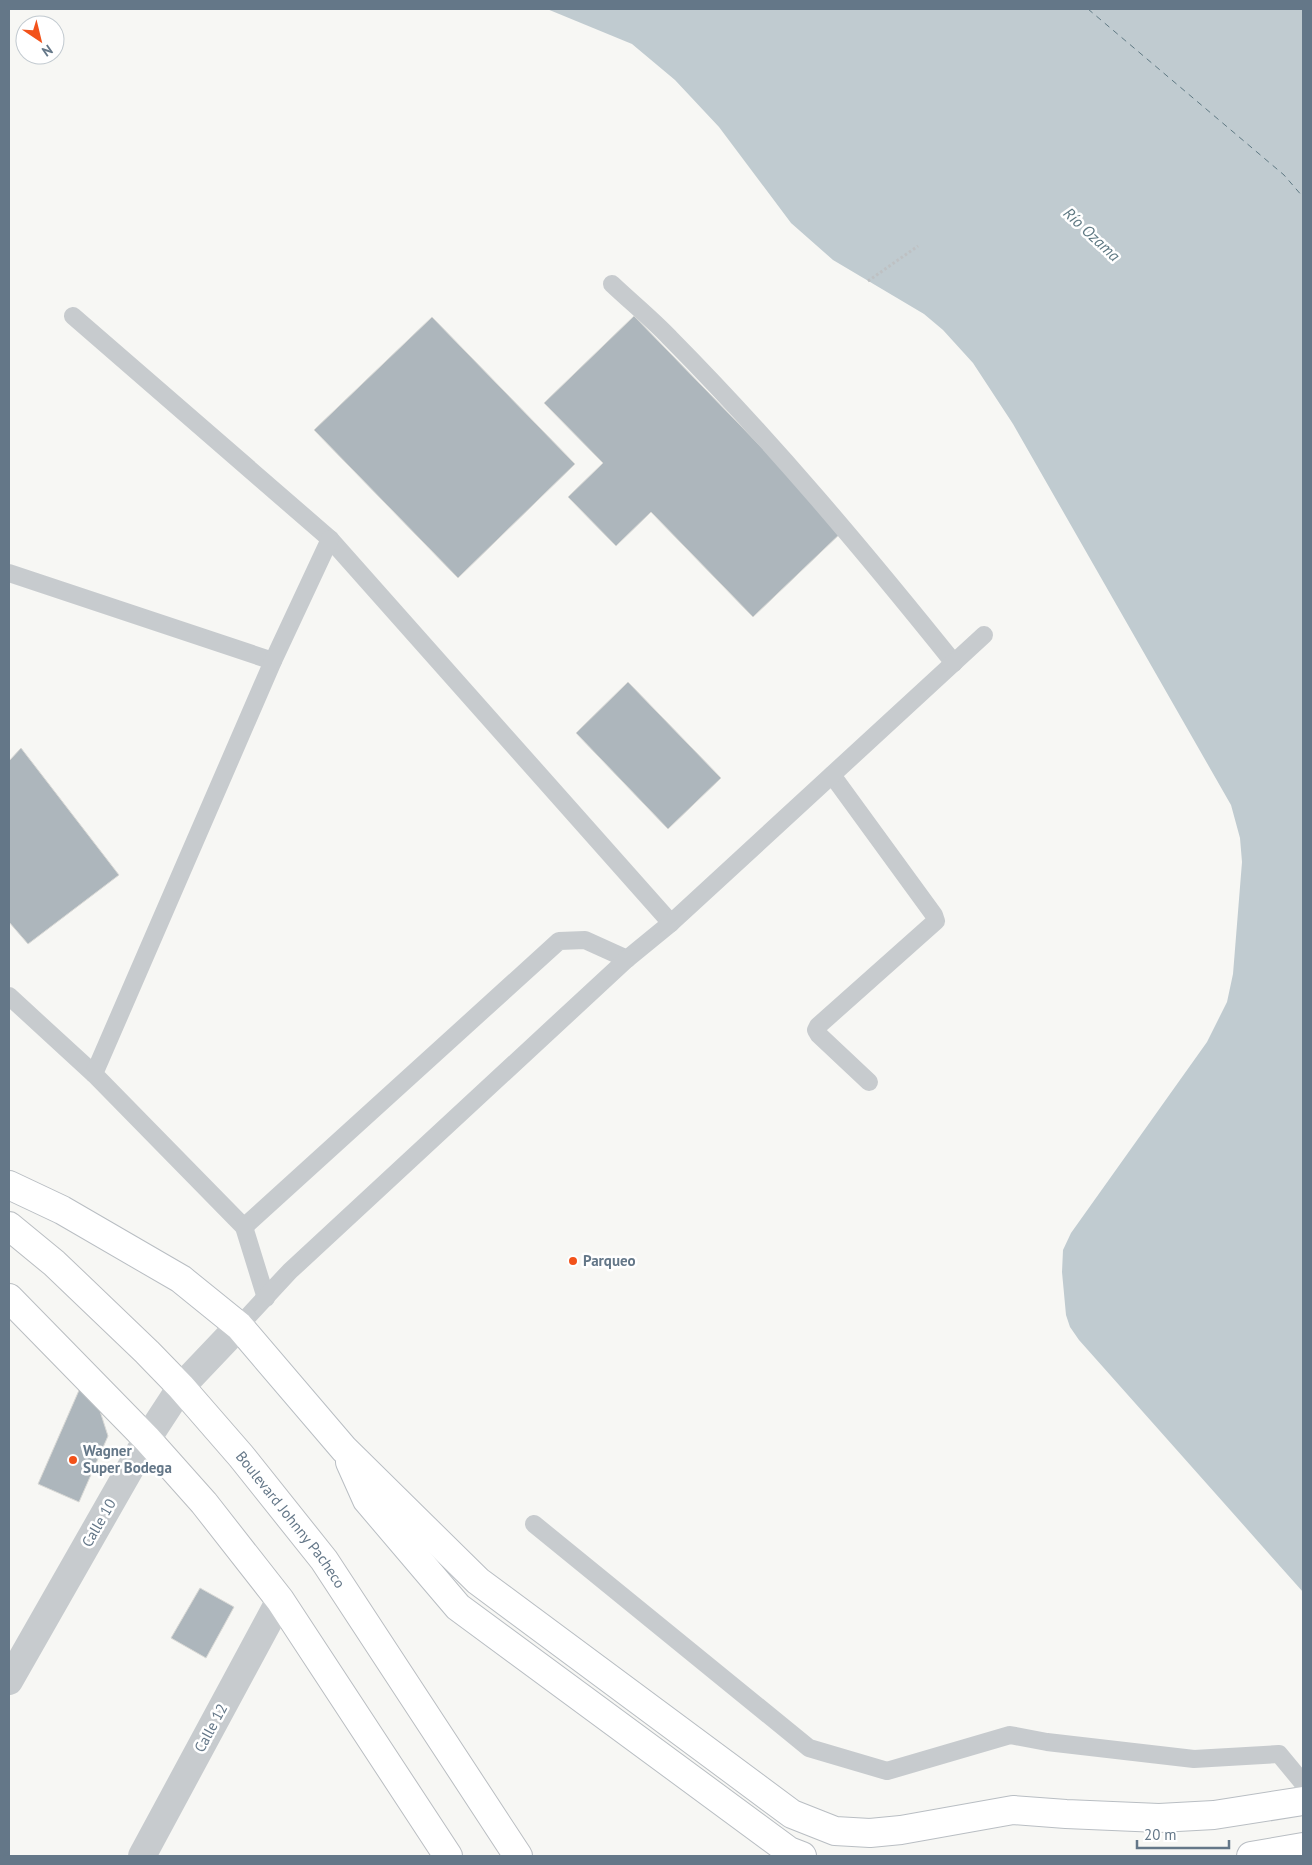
<svg xmlns="http://www.w3.org/2000/svg" width="1312" height="1865" font-family="'PT Sans',sans-serif">
  <style>
    .water { fill: #c0cbd0 }
    .lines { fill: none; stroke-linecap: round; stroke-linejoin: round }
    .ferry { stroke: #5f7983; stroke-width: 1; stroke-dasharray: 6 5; stroke-linecap: butt }
    .building { fill: #adb6bc; stroke: #d9d9d6 }
    .secondary-casing { stroke: #b9bec3; stroke-width: 30 }
    .primary-casing { stroke: #babec2; stroke-width: 30 }
    .path { stroke: #bec1c3; stroke-width: 3; stroke-dasharray: 2.5 2.5; stroke-linecap: butt }
    .lane { stroke: #c7cbce; stroke-width: 18 }
    .street { stroke: #c7cbce; stroke-width: 28 }
    .secondary { stroke: #fff; stroke-width: 28 }
    .primary { stroke: #fff; stroke-width: 28 }
    .poi-dot { fill: #f2521a; stroke: #fff; stroke-width: 2 }
    .labels { text-anchor: middle; stroke-width: 5; stroke-linejoin: round; paint-order: stroke }
    .poi-label { font-size: 15px; font-weight: bold; fill: #647788; stroke: #fff; text-anchor: start }
    .street-label { font-size: 15px; fill: #647788; stroke: #fff }
    .water-label { font-size: 16px; font-style: italic; fill: #5f7983; stroke: #fff }
  </style>
  <rect width="100%" height="100%" fill="#f7f7f4"/>
  <polygon class="water" points="547,9 1303,9 1303,1592 1079,1340 1070,1327 1066,1315 1062,1272 1063,1250 1071,1233 1207,1042 1227,1002 1233,974 1242,862 1240,838 1231,805 1013,424 973,363 943,330 924,314 833,260 791,223 719,127 675,80 632,44"/>
  <g class="lines">
    <polyline class="ferry" points="1088,9 1284,175 1303,197"/>
  </g>
  <g class="building">
    <polygon points="634,316 843,531 753,617 651,512 616,546 568,497 603,463 544,403"/>
    <polygon points="432,317 575,464 458,578 314,430"/>
    <polygon points="628,682 721,778 668,829 576,733"/>
    <polygon points="21,748 119,875 28,944 9,922 9,761"/>
    <polygon points="80,1388 99,1408 108,1436 79,1502 38,1484"/>
    <polygon points="200,1588 234,1607 206,1658 171,1638"/>
  </g>
  <g class="lines">
    <g class="secondary-casing">
      <g id="secondary">
        <polyline points="9,1185 62,1210 181,1279 239,1326 344,1449 478,1581 792,1814 835,1831 870,1833 901,1830 1013,1810 1066,1814 1159,1818 1214,1815 1303,1801"/>
        <polyline points="350,1462 367,1500 458,1607 789,1851 802,1856"/>
        <polyline points="1251,1856 1303,1847"/>
      </g>
    </g>
    <g class="primary-casing">
      <g id="primary">
        <path id="s1" d="M9,1226L54,1263L147,1352L181,1387L241,1456L324,1560L518,1856"/>
        <polyline points="9,1298 147,1439 204,1503 280,1600 448,1856"/>
      </g>
    </g>
    <polyline class="path" points="868,281 918,246"/>
    <g class="lane">
      <path d="M612,284C631,302 652,319 670,338C772,441 864,551 954,663"/>
      <polyline points="73,316 330,539 671,923"/>
      <polyline points="9,573 273,661"/>
      <polyline points="832,775 934,915 936,921 818,1026 816,1030 819,1035 869,1082"/>
      <polyline points="9,996 94,1074"/>
      <polyline points="244,1227 559,941 585,940 627,959"/>
      <polyline points="266,1298 244,1227 94,1074 273,661 330,539"/>
      <polyline points="239,1326 290,1271 627,959 671,923 984,635"/>
      <polyline points="534,1524 809,1748 887,1771 1010,1735 1047,1742 1194,1759 1279,1754 1303,1783"/>
    </g>
    <g class="street">
      <polyline points="9,1681 147,1439 181,1387 239,1326"/>
      <polyline points="142,1856 280,1600"/>
    </g>
    <use href="#secondary" class="secondary"/>
    <use href="#primary" class="primary"/>
  </g>
  <g class="poi-dot">
    <circle cx="573" cy="1261" r="5"/>
    <circle cx="73" cy="1460" r="5"/>
  </g>
  <g class="labels">
    <g class="poi-label">
      <text x="583" y="1266">Parqueo</text>
      <text x="83" y="1456">Wagner<tspan x="83" dy="17">Super Bodega</tspan></text>
    </g>
    <g class="street-label">
      <text dy="5" stroke="none"><textPath href="#s1" startOffset="408">Boulevard Johnny Pacheco</textPath></text>
      <text transform="translate(99 1523) rotate(-60)" y="5">Calle 10</text>
      <text transform="translate(211 1728) rotate(-62)" y="5">Calle 12</text>
    </g>
    <g class="water-label">
      <text transform="translate(1092 234) rotate(43)" y="6">Río Ozama</text>
    </g>
  </g>
  <rect width="1312" height="1865" fill="none" stroke="#647788" stroke-width="20"/>
  <g transform="translate(40 40) rotate(145)"><circle r="24" fill="#ffffff" stroke="#c1c9cf"/>
  <path d="M0-4L9 19L0 12L-9 19Z" fill="#f2521a"/>
  <text y="-8" font-size="14" font-weight="bold" text-anchor="middle" fill="#647788">N</text>
  </g>
  <path d="M1137 1840v8h92v-8" fill="none" stroke="#647788" stroke-width="2.5"/>
  <text x="1144" y="1840" font-size="15" fill="#647788" stroke="#ffffff" stroke-width="4" paint-order="stroke">20 m</text>
</svg>
